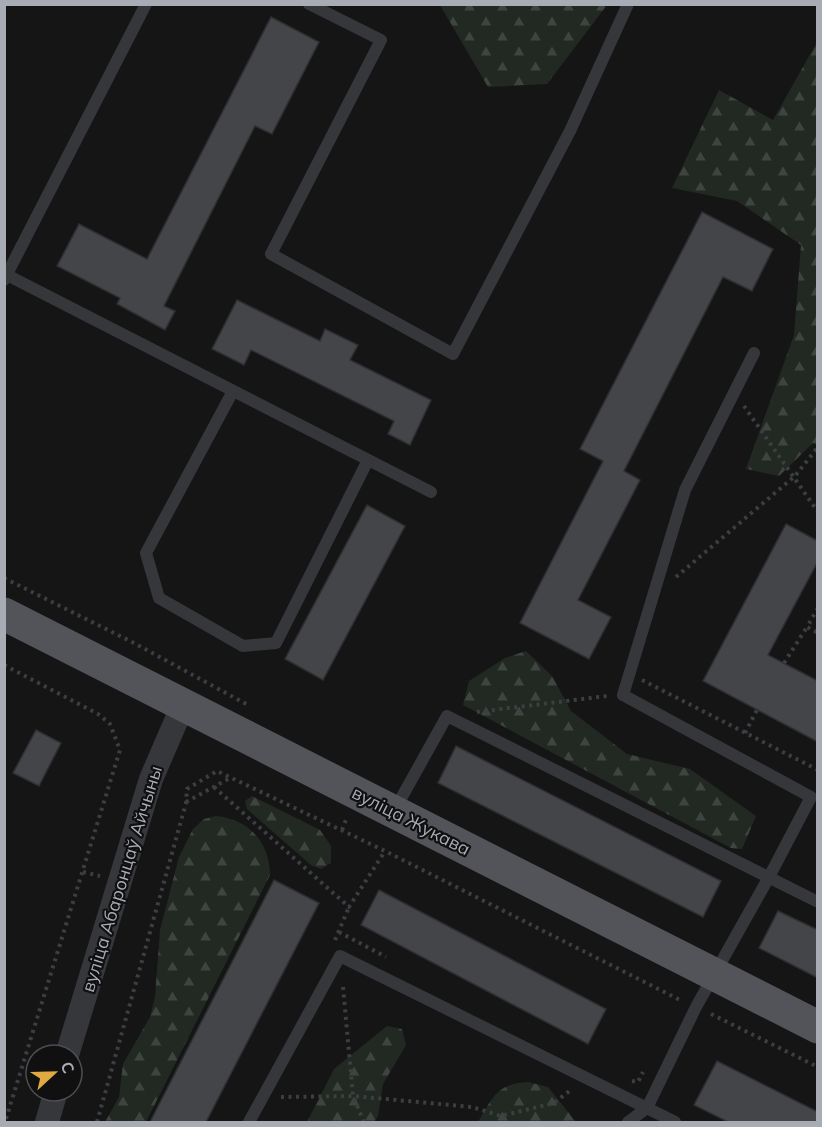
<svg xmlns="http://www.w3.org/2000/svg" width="822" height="1127" font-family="Mulish,sans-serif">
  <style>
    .forest { fill: url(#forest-firs) }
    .building { fill: #444549; stroke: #2f2f32; stroke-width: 1.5 }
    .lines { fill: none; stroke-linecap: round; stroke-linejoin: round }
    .path { stroke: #3c3e42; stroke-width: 4; stroke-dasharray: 3 4.5; stroke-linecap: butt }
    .service { stroke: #36373b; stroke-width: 12 }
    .minor { stroke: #36373b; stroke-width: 24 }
    .primary { stroke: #52545a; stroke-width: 33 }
    .labels { text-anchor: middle; stroke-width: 4.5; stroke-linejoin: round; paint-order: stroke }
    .street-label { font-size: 18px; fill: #a8acb5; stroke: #101011 }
  </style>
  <defs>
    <pattern id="forest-firs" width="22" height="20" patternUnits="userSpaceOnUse" patternTransform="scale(1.5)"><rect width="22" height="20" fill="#212922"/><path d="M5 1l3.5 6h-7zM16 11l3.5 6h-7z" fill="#3e4540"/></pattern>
  </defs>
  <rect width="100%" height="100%" fill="#151516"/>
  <g class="forest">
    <polygon points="440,5 607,5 547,84 488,87"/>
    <polygon points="817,42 817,444 813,443 779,476 746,469 794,335 801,245 737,201 672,188 719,90 773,120"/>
    <polygon points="526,651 552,676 571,711 627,754 690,769 756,816 742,849 731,848 463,705 469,681 505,658"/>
    <polygon points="252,796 320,830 331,846 331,863 321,869 311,865 247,809 245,801"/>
    <path d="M216,816C248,819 270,842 270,875L146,1122H105L119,1097L123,1064L150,1017L155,997L160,930L179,857L193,829L204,819Z"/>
    <polygon points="387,1026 402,1029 406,1045 383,1084 378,1116 374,1122 307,1122 334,1069"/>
    <path d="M528,1082L548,1087L576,1122H478C492,1098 498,1083 528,1082Z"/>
  </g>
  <g class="building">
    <polygon points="271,17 319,42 272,134 255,126 164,306 175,311 165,330 117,304 120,298 57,266 79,224 147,259"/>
    <polygon points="702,212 773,249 752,291 723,277 624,471 640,480 578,600 611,617 589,659 520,623 603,461 580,449"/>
    <polygon points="237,300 320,341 325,329 358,345 350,360 431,400 410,445 388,434 394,421 251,350 244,365 212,349"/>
    <polygon points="367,505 405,526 323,680 285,659"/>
    <polygon points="786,524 818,541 818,561 768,655 818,681 818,742 703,681"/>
    <polygon points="36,730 61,743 39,786 13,773"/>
    <polygon points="456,746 721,881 703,917 438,783"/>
    <polygon points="274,880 319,903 206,1122 150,1122"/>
    <polygon points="379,890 606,1009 588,1044 361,925"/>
    <polygon points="778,911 818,930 818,978 759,948"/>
    <polygon points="717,1061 818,1112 818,1122 728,1122 694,1105"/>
  </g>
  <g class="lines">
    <g class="path">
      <polyline points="744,406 818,512"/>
      <polyline points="676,577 795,476 818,447"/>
      <polyline points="4,578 134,643 248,705"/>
      <polyline points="818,608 807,627 818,633"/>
      <polyline points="784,663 807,627"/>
      <polyline points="4,665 98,714 110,724 120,750 5,1122"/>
      <polyline points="642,680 818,770"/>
      <polyline points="477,712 607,696"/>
      <polyline points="745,733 757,710"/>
      <polyline points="214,787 349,907 385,851"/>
      <polyline points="186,802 232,777"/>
      <polyline points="342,830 347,817"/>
      <polyline points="83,872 100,876"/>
      <polyline points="339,932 386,957"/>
      <polyline points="335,940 349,907"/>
      <polyline points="343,987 353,1096 364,1122"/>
      <polyline points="711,1014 818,1067"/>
      <polyline points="632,1081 638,1082 643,1072"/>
      <polyline points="281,1097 353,1096 472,1107 501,1116 554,1103 572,1089"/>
      <polyline points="97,1122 186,803 187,789 217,771 385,851 682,1001"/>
    </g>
    <g class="service">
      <polyline points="309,4 381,40 271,254 453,354 570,131 628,4"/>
      <polyline points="7,275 431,492"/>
      <polyline points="4,280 146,4"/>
      <polyline points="233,391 146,553 159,598 243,646 276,643 368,460"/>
      <polyline points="394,811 447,716 818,902"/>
      <polyline points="249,1122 340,956 675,1122"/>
      <polyline points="628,1122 647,1108 696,1007 769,877 811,797 623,695 685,490 754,353"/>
    </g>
    <g class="minor">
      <polyline points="67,1055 151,779 183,705"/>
      <polyline points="47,1122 56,1091"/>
    </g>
    <polyline class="primary" points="4,614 818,1027"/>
  </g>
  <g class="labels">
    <g class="street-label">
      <text transform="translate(411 821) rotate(27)" y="6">вуліца Жукава</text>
      <text transform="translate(122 879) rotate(-73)" y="6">вуліца Абаронцаў Айчыны</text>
    </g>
  </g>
  <rect width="822" height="1127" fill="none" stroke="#a8acb5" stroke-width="12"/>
  <g transform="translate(54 1073) rotate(68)"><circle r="28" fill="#101011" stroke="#4d4e53" stroke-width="1.5"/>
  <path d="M0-4.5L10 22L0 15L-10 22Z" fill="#e1a941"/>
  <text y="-9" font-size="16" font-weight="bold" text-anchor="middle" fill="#a8acb5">С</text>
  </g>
</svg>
